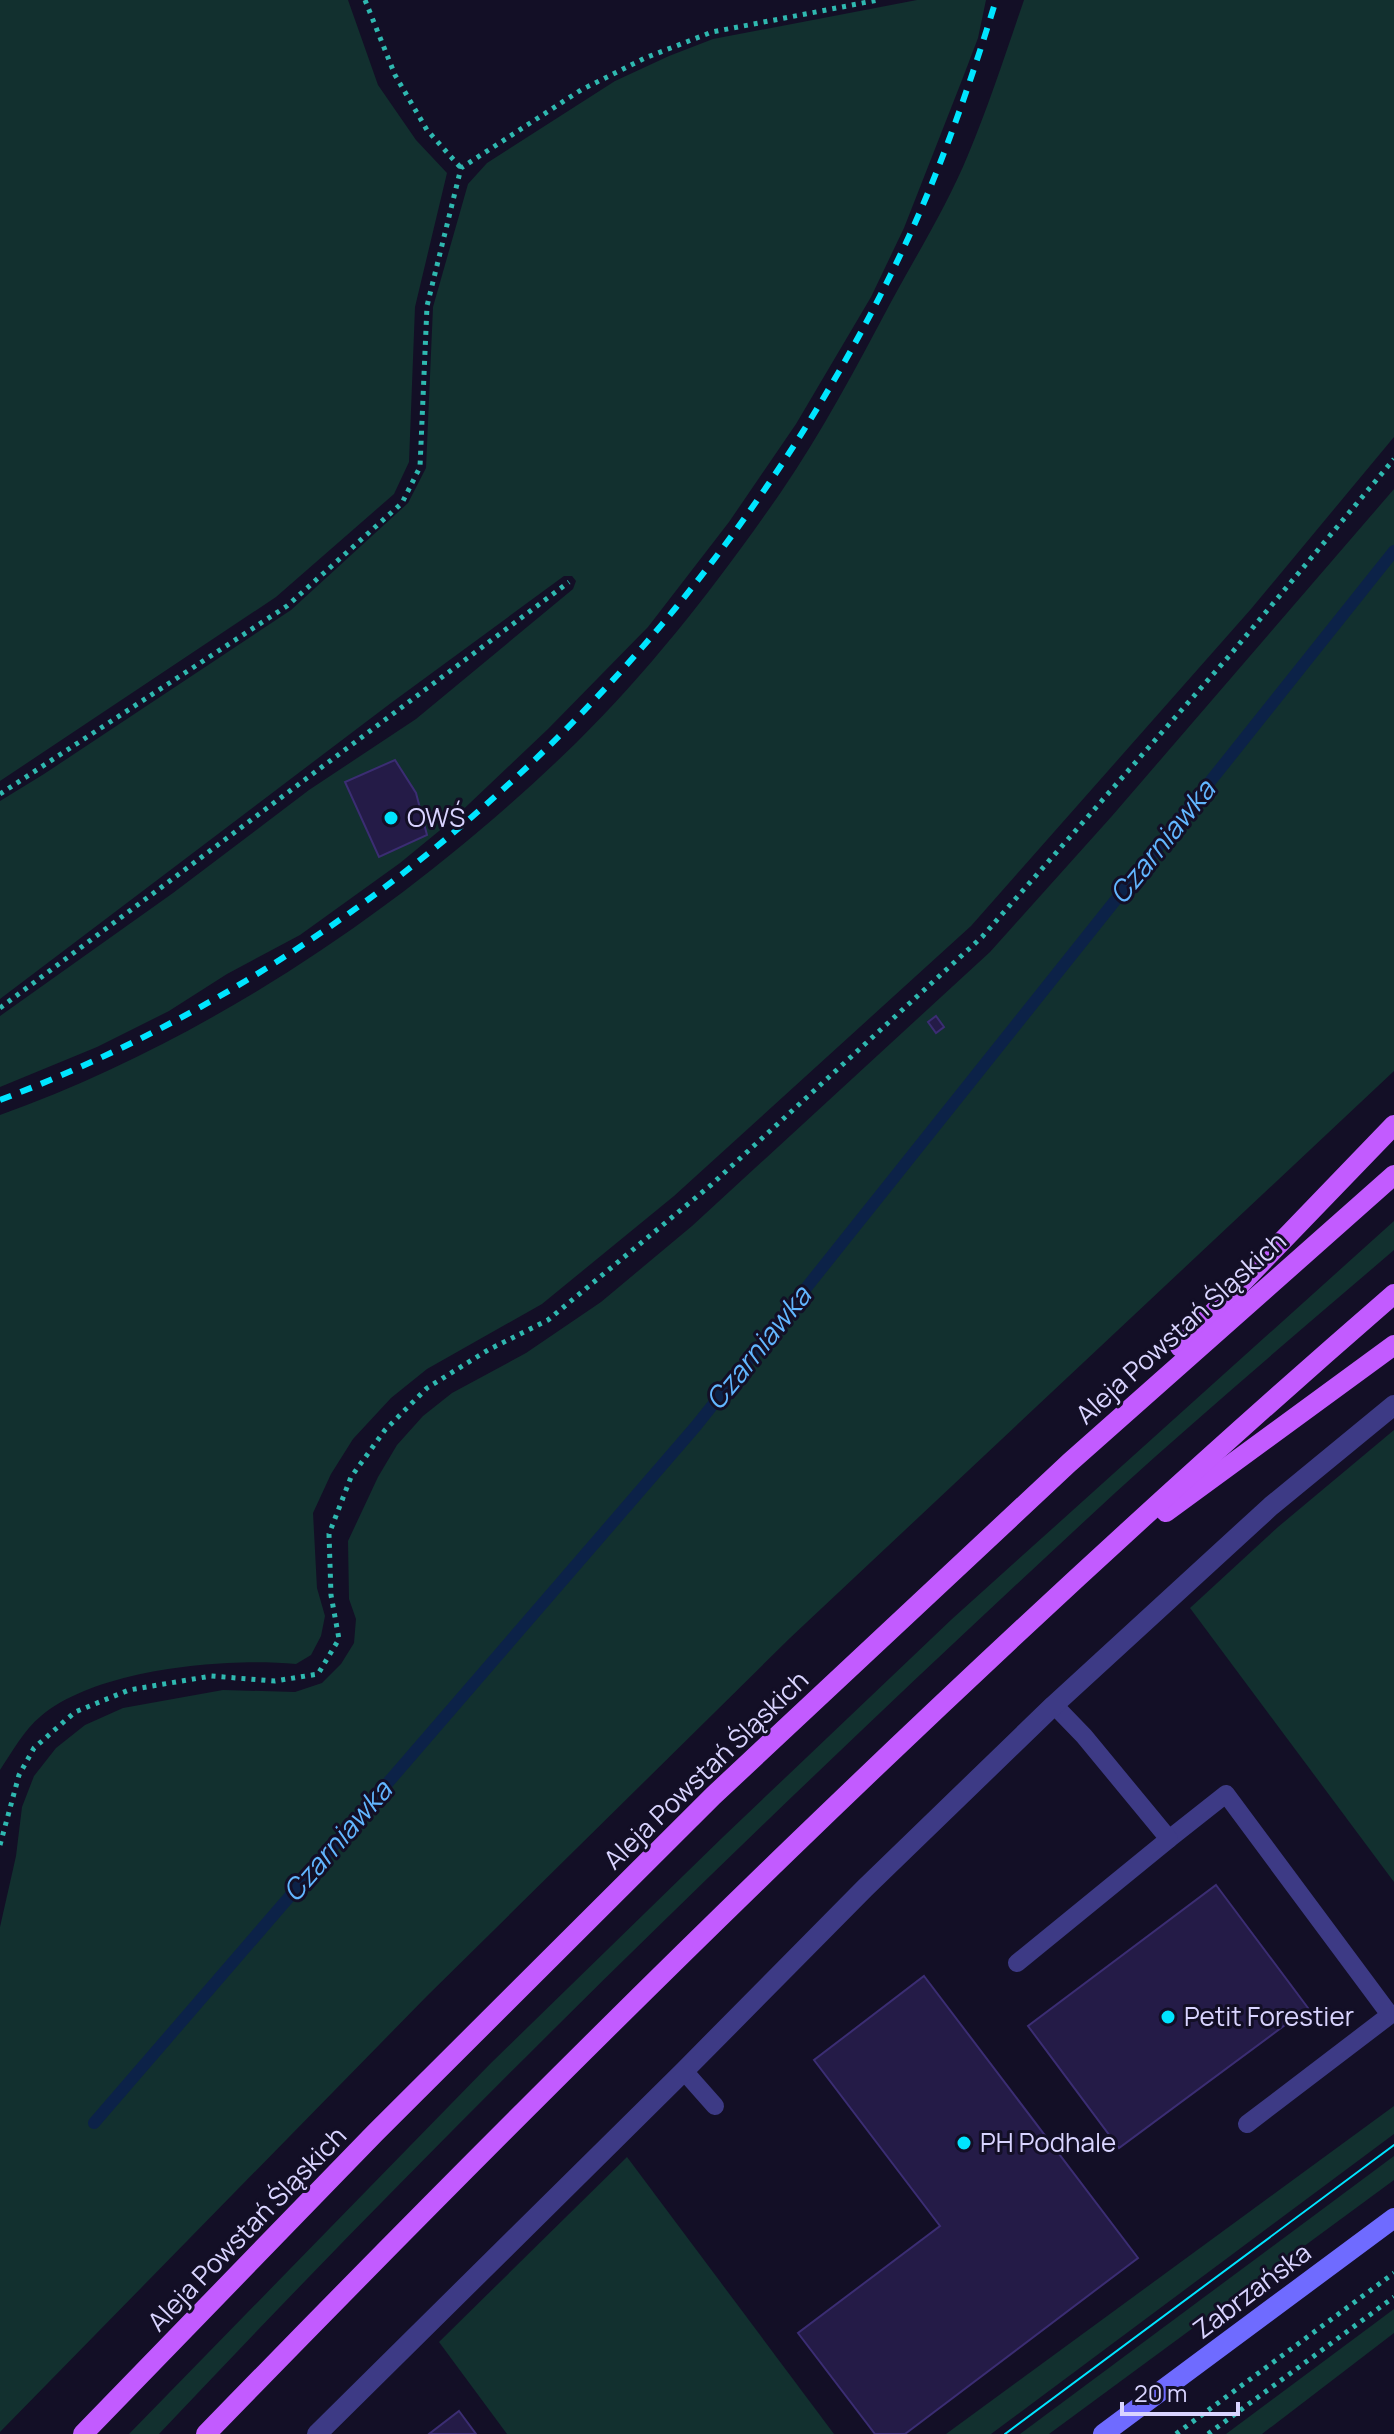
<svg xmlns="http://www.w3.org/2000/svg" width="1394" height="2434" font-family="Manrope,sans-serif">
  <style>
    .green { fill: #12302f }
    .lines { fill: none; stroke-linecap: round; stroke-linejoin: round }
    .stream { stroke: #0c2248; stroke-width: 12 }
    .building { fill: #241b47; stroke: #3b2d73; stroke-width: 2 }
    .path { stroke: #2fb8b0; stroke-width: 5; stroke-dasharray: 4 6; stroke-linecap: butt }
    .lane { stroke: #3d3a85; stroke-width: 18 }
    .street { stroke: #3d3a85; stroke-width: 20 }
    .secondary { stroke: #6f6bff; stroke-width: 20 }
    .primary { stroke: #c25bff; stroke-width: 20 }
    .tram { stroke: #00e5ff; stroke-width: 2 }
    .rail { stroke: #00e5ff; stroke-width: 6; stroke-dasharray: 12 10; stroke-linecap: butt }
    .poi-dot { fill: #00e5ff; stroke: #130f26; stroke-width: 3 }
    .labels { text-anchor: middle; stroke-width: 6; stroke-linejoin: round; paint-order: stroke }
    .poi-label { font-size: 26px; fill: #d9d4ff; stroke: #130f26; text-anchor: start }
    .street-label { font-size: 26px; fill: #d9d4ff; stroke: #130f26 }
    .water-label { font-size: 28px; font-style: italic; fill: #62b6ff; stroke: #130f26 }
  </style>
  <rect width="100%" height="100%" fill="#130f26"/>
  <g class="green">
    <polygon points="0,0 348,0 378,85 416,140 447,173 415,307 409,462 394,494 276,597 0,781"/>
    <polygon points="917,0 986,0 978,38 962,80 904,228 871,297 796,424 729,522 648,627 548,729 450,822 400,863 300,935 227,974 169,1011 97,1047 0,1087 0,1016 173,893 309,790 416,719 573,589 576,581 572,576 564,576 391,703 0,999 0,801 44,774 291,610 408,503 426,468 433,307 468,184 487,163 615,81 669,56 713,39"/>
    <path d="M1024,0H1394V437L1251,609L971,926L674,1196L542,1304L427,1369L391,1398L353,1439L331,1474L313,1513L317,1588L325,1616L321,1636L311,1655L296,1664C226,1657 96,1669 41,1716C24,1730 12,1752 0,1770V1115C214,1038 415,900 577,742C653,667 720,580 781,492C822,432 857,366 891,302C917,254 947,206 968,155C989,105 1006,52 1024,0Z"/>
    <polygon points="1394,489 1394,1071 790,1638 427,1996 0,2432 0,1927 16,1856 22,1807 34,1776 56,1748 85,1725 123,1708 223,1690 295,1692 322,1683 341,1664 354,1643 356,1619 349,1599 348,1541 378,1477 397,1445 423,1416 452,1393 526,1353 601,1302 692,1226 990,952 1112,816"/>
    <path d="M1394,1221V1250C1301,1330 1206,1410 1115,1493C787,1796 465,2109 159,2434H129L490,2064L723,1837L952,1619Z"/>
    <polygon points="1394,1430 1394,1882 1190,1608 1278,1527"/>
    <polygon points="1394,2106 1394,2134 991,2434 946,2434"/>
    <polygon points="1394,2156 1394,2180 1049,2434 1020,2434"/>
    <polygon points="627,2157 834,2434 507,2434 439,2342"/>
    <polygon points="1394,2309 1394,2333 1262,2434 1226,2434"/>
  </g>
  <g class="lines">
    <polyline class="stream" points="94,2123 696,1426 1394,551"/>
  </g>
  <g class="building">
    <polygon points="395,760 416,793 427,835 379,857 345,782"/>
    <polygon points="936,1016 944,1027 936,1033 928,1022"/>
    <polygon points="1216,1885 1308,2008 1119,2148 1028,2026"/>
    <polygon points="924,1976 1138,2258 905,2434 875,2434 798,2333 940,2226 814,2060"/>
    <polygon points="459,2411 476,2434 429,2434"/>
  </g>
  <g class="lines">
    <g class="path">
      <polyline points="365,0 395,75 427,130 461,168"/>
      <polyline points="0,794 287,606 402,503 420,467 427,306 461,168 581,90 645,58 712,32 878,0"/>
      <polyline points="0,1008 569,582"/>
      <polyline points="0,1845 19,1775 34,1748 75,1712 129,1690 211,1676 275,1681 318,1674 339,1639 331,1595 329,1534 351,1477 385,1430 427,1388 488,1350 548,1320 711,1185 982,937 1230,655 1394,459"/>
      <polyline points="1176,2434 1394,2273"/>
      <polyline points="1208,2434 1394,2297"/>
    </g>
    <g class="lane">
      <polyline points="1169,1839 1226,1794 1390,2015 1247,2124"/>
      <polyline points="1017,1963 1169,1839 1084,1736 1054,1705"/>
      <polyline points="684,2071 715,2106"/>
    </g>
    <polyline class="street" points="317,2434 684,2071 865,1888 1054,1705 1271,1506 1394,1405"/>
    <polyline class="secondary" points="1103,2434 1394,2218"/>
    <g class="primary">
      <polyline points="1180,1347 1394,1125"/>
      <polyline points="1166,1512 1394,1345"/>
      <polyline points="83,2434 375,2133 713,1796 1069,1463 1394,1175"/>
      <path d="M206,2434C589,2040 979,1654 1394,1294"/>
    </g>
    <polyline class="tram" points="1005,2434 1394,2145"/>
    <path class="rail" d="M0,1100C403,948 732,622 911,232C945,157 972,78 996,0"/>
  </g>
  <g class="poi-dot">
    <circle cx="391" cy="818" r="8"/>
    <circle cx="1168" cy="2017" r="8"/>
    <circle cx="964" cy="2143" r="8"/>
  </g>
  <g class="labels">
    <g class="poi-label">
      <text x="407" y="827">OWŚ</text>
      <text x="1184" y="2026">Petit Forestier</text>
      <text x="980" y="2152">PH Podhale</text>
    </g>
    <g class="street-label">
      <text transform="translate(1181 1328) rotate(-42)" y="9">Aleja Powstań Śląskich</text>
      <text transform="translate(706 1770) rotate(-44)" y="9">Aleja Powstań Śląskich</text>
      <text transform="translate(247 2229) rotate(-46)" y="9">Aleja Powstań Śląskich</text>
      <text transform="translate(1252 2291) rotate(-37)" y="9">Zabrzańska</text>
    </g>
    <g class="water-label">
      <text transform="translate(1162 842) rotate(-51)" y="10">Czarniawka</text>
      <text transform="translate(758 1348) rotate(-51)" y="10">Czarniawka</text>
      <text transform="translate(337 1841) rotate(-49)" y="10">Czarniawka</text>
    </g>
  </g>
  <path d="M1122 2402v12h116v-12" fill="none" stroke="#d9d4ff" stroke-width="4"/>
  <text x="1134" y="2402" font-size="24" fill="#d9d4ff" stroke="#130f26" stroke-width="6" paint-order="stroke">20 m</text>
</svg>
